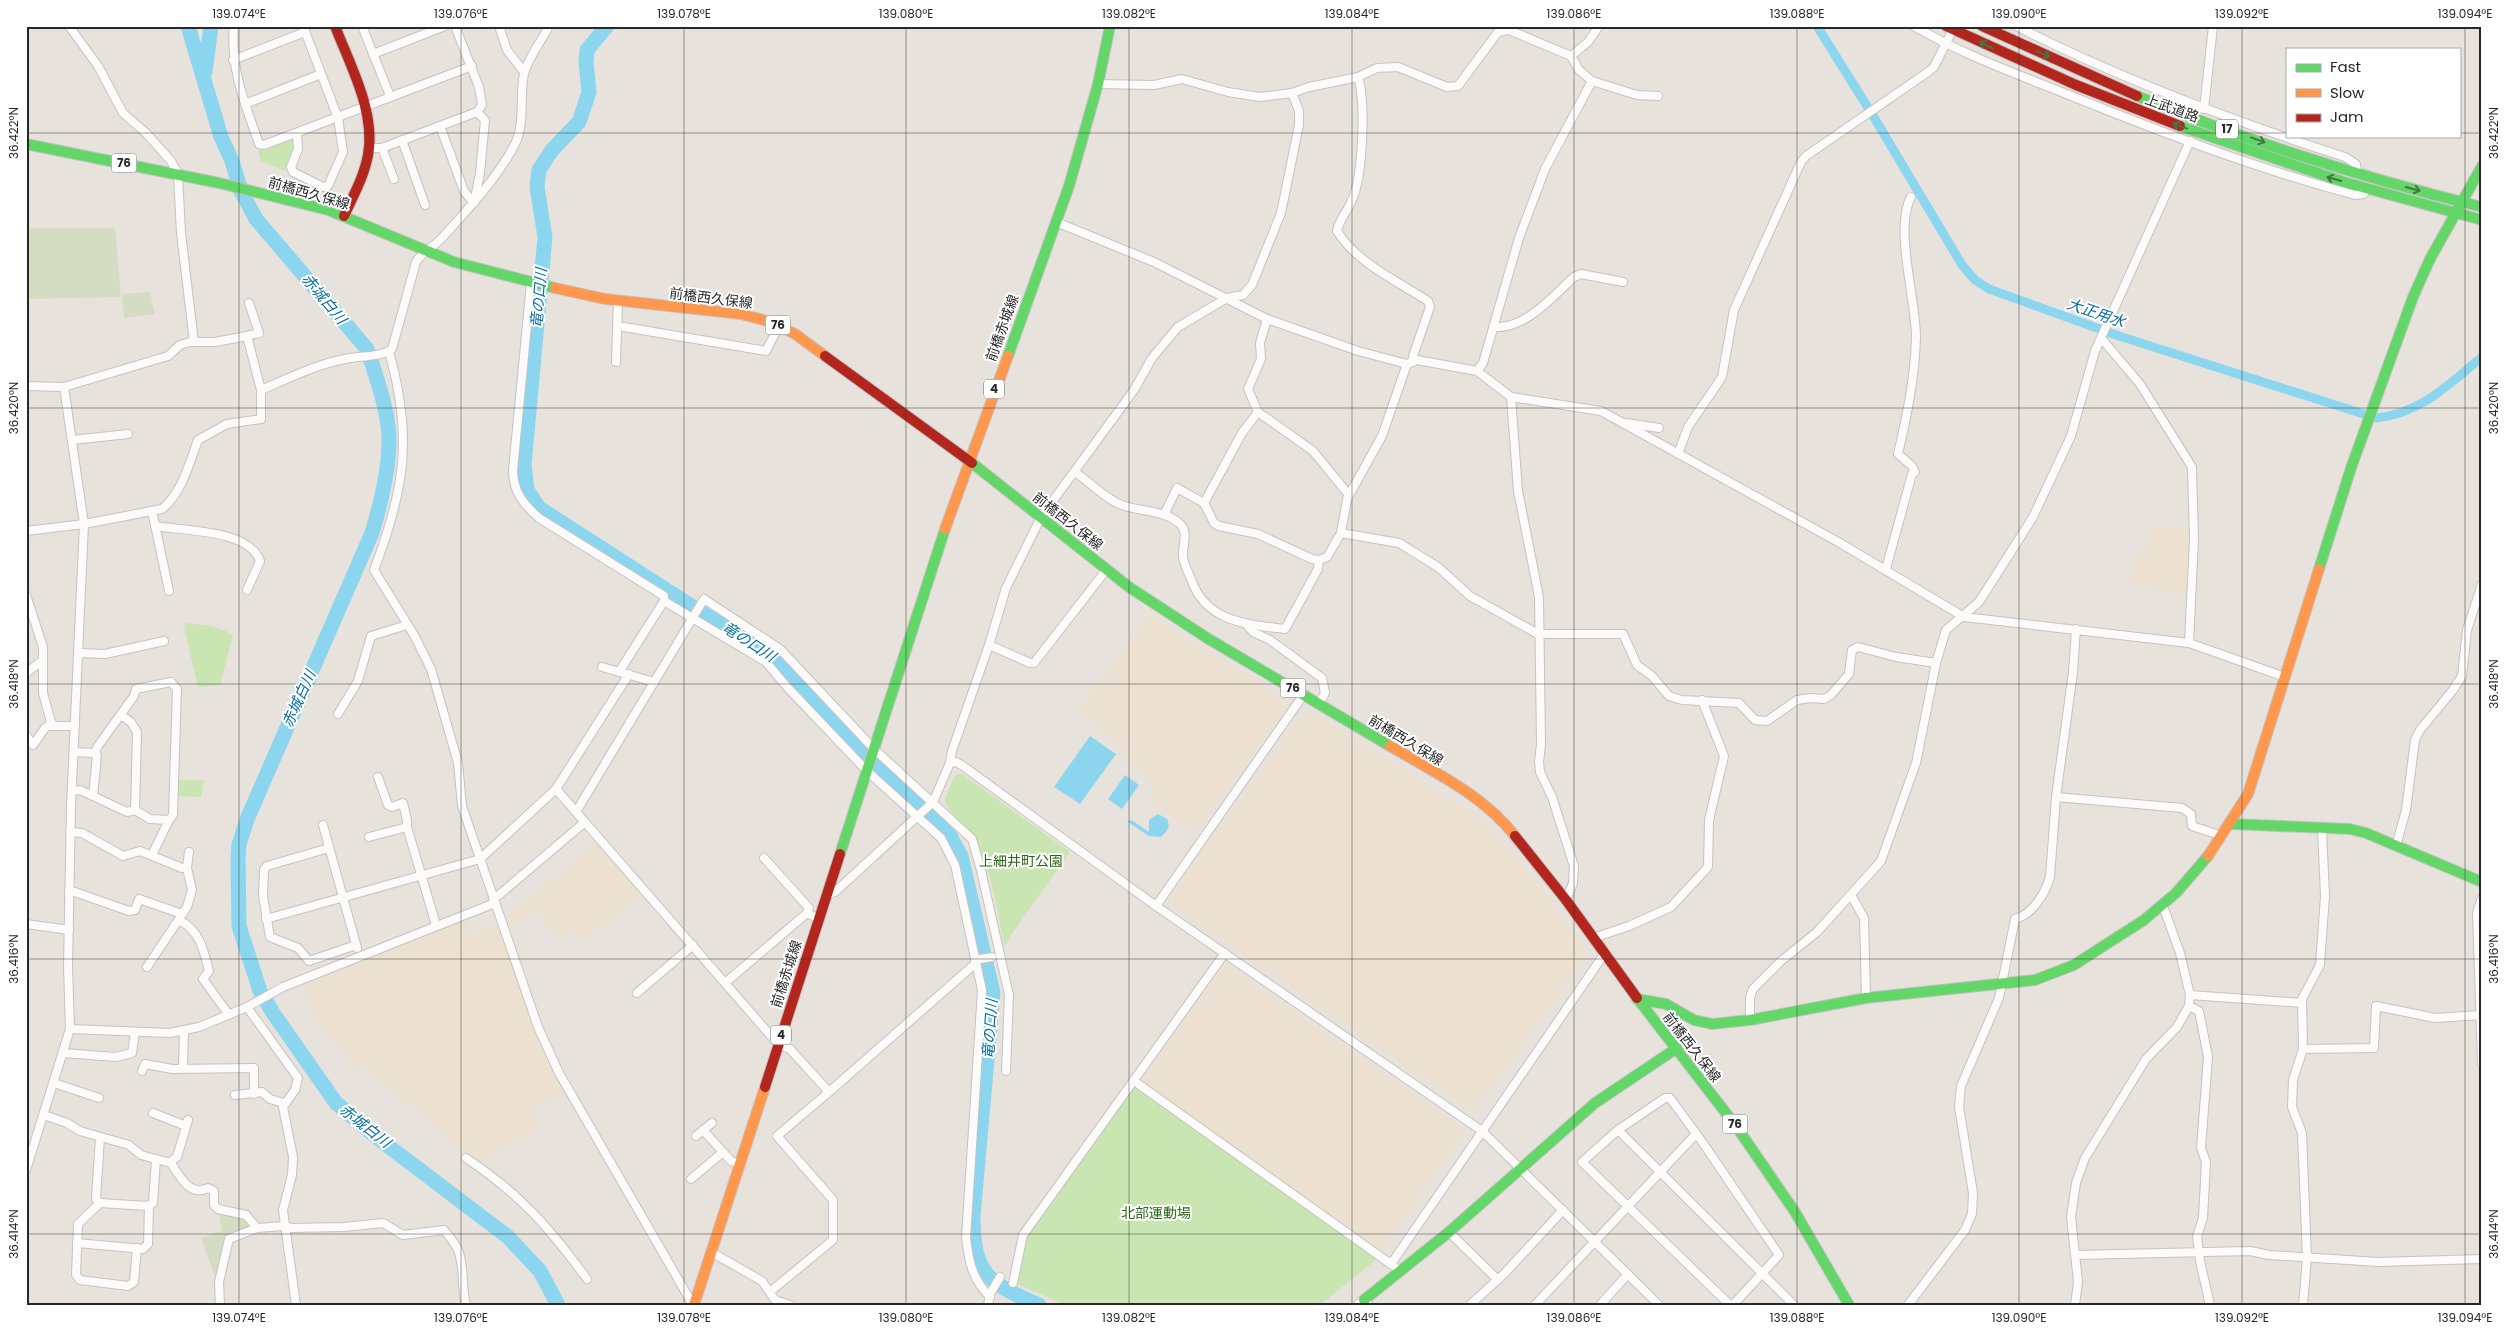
<svg xmlns="http://www.w3.org/2000/svg" width="2508" height="1331" font-family="Poppins,'Noto Sans JP',sans-serif">
  <style>
    .education { fill: #ece1d0 }
    .green { fill: #c9e5b2 }
    .cemetery { fill: #d4dcc3 }
    .water { fill: #8bd6ee }
    .lines { fill: none; stroke-linecap: round; stroke-linejoin: round }
    .canal { stroke: #8bd6ee; stroke-width: 9 }
    .river { stroke: #8bd6ee; stroke-width: 15 }
    .street-casing { stroke: #c5c2c3; stroke-width: 10 }
    .fast-casing { stroke: #c5c2c3; stroke-width: 12 }
    .slow-casing { stroke: #c5c2c3; stroke-width: 12 }
    .jam-casing { stroke: #c5c2c3; stroke-width: 12 }
    .street { stroke: #fcfbfa; stroke-width: 8 }
    .fast { stroke: #63d668; stroke-width: 10 }
    .slow { stroke: #ff974d; stroke-width: 10 }
    .jam { stroke: #b3261e; stroke-width: 10 }
    .oneway { stroke: #437645 }
    .ticks { fill: none; stroke: #282828; stroke-width: 1; stroke-opacity: 0.45 }
    .labels { text-anchor: middle; stroke-width: 4; stroke-linejoin: round; paint-order: stroke }
    .shield { fill: #fff; stroke: #686868; stroke-width: 1 }
    .shield-label { font-size: 12px; font-weight: bold; fill: #282828 }
    .street-label { font-size: 14px; fill: #282828; stroke: #fff }
    .park-label { font-size: 14px; fill: #276914; stroke: #fff }
    .water-label { font-size: 15px; font-style: italic; fill: #046da0; stroke: #fff }
    .neatline { fill: none; stroke: #282828; stroke-width: 2 }
    .ticks-label { font-size: 12px; text-anchor: middle; fill: #282828 }
  </style>
  <rect width="100%" height="100%" fill="#e8e2dc"/>
  <g class="education">
    <polygon points="2150,529 2190,530 2189,596 2130,584 2136,554 2147,554"/>
    <polygon points="1150,616 1282,698 1285,709 1196,833 1148,800 1155,789 1098,722 1079,709"/>
    <polygon points="1315,714 1490,825 1589,952 1474,1112 1174,907 1172,893 1302,716"/>
    <polygon points="597,841 642,891 585,941 575,929 561,939 535,910 510,929 506,920"/>
    <polygon points="465,918 472,935 500,924 537,1035 567,1091 531,1109 540,1128 478,1160 467,1149 460,1149 365,1067 357,1071 327,1035 299,984"/>
    <polygon points="1224,965 1465,1129 1381,1252 1142,1080"/>
  </g>
  <g class="green">
    <polygon points="290,140 295,142 284,171 261,161 258,151"/>
    <path d="M183,623C201,625 218,625 233,635L220,685L198,687Z"/>
    <path d="M962,774L1070,852L1004,945C997,910 992,872 975,840C968,825 950,816 945,800L955,775Z"/>
    <polygon points="178,780 204,780 201,797 177,796"/>
    <polygon points="1139,1087 1377,1259 1320,1305 1065,1305 1015,1283 1024,1236 1132,1088"/>
  </g>
  <g class="cemetery">
    <polygon points="26,228 115,228 121,297 26,299"/>
    <polygon points="150,292 155,314 124,318 122,294"/>
    <polygon points="219,1213 239,1216 254,1228 227,1238 215,1277 201,1238 222,1231"/>
  </g>
  <g class="water">
    <polygon points="1090,736 1116,754 1080,804 1054,787"/>
    <polygon points="1125,775 1139,785 1122,809 1108,799"/>
    <path d="M1158,814L1167,819C1171,827 1167,831 1161,837L1149,836L1128,822V820L1133,821L1149,832V820Z"/>
  </g>
  <g class="lines">
    <path class="canal" d="M1817,26L1875,119L1962,265L1975,280L1989,289L2116,335L2376,418C2420,414 2449,384 2482,357"/>
    <g class="river">
      <path d="M188,26L221,137L232,161L241,191L256,219L367,349C376,376 387,406 389,435C390,467 381,503 372,533L248,817L239,844L238,859L239,926L260,991L273,1013L336,1103L379,1139L508,1237L540,1271L558,1305"/>
      <path d="M607,26L587,50L586,63L589,92L579,122L552,150L539,170L537,187L545,237L524,465L527,490L539,508L710,618L772,653L860,748L950,836L961,856L993,993L973,1216C973,1274 988,1283 1039,1305"/>
      <polyline points="205,72 211,26"/>
    </g>
    <g class="street-casing">
      <g id="street">
        <polyline points="69,26 98,66 123,113 146,133 171,161 178,174 181,233 194,342"/>
        <path d="M234,26C230,70 245,103 259,144L264,145L472,66"/>
        <polyline points="362,26 390,96"/>
        <polyline points="499,26 507,50 524,72"/>
        <path d="M1914,26C1963,55 2017,74 2069,95C2163,133 2258,169 2355,195L2364,194L2366,188"/>
        <path d="M2016,26C2122,80 2233,121 2345,157L2356,164L2357,173"/>
        <polyline points="373,54 445,26"/>
        <polyline points="1571,56 1588,42 1599,26"/>
        <polyline points="233,60 305,32"/>
        <path d="M1358,77C1366,102 1363,176 1352,200C1348,211 1339,219 1337,231C1357,263 1397,281 1428,301L1430,307L1413,356V362"/>
        <polyline points="1592,81 1637,95 1658,96"/>
        <polyline points="1098,84 1154,85 1182,79 1228,92 1260,97 1292,93 1309,87 1358,77 1377,68 1398,67 1447,87 1458,86 1498,32 1509,30 1571,56 1579,70 1592,81 1545,169 1519,238 1483,363 1477,371"/>
        <polyline points="245,104 321,74"/>
        <polyline points="2204,109 2213,26"/>
        <polyline points="440,126 464,191 474,203"/>
        <polyline points="297,133 298,149 291,167 293,172 323,187 328,186 343,152 338,118 303,26"/>
        <polyline points="402,140 425,205"/>
        <polyline points="369,148 382,148 477,112 482,105 479,87 455,26"/>
        <polyline points="382,148 394,179"/>
        <polyline points="474,203 480,173 485,120 477,112"/>
        <polyline points="1056,222 1154,262 1267,319 1358,351 1407,364 1417,360 1477,371 1511,397 1601,411 1840,543 1964,617 2189,643 2285,677"/>
        <path d="M531,283L513,470C513,492 524,505 539,518L664,596V601L766,662L787,687L867,771L941,838L955,865L982,990L966,1238C969,1262 972,1279 990,1297"/>
        <polyline points="1267,319 1260,343 1261,359 1248,389 1258,412 1313,451 1349,495"/>
        <polyline points="618,326 766,351 779,326"/>
        <path d="M1493,327C1525,330 1553,296 1574,277L1581,274L1623,282"/>
        <polyline points="247,336 259,333 249,303"/>
        <polyline points="2101,338 2140,384 2192,467 2194,539 2189,643"/>
        <path d="M389,352C413,436 405,489 374,570L414,635L431,669L458,763L462,806L538,1027L559,1073L693,1305"/>
        <polyline points="616,362 618,301"/>
        <path d="M26,386L64,387L168,356L180,345L190,342H215L247,336L261,390V419L227,424L198,440C189,464 182,493 162,509L84,524L26,531"/>
        <path d="M261,390C289,378 319,363 350,358C361,356 383,357 392,349L416,262C423,251 432,248 441,239C468,209 495,181 514,146C526,124 519,97 524,74C527,60 542,40 549,26"/>
        <polyline points="1511,397 1518,491 1539,597 1541,744 1539,762 1540,772 1552,797 1574,866 1573,883 1566,900"/>
        <polyline points="1626,423 1659,428"/>
        <polyline points="72,440 128,434"/>
        <polyline points="1678,454 1688,427 1722,377 1734,310 1801,162 1806,156 1928,72 1934,67 1951,33"/>
        <path d="M1075,472C1088,481 1101,494 1115,502C1134,513 1164,508 1180,524C1189,532 1182,547 1183,557C1184,564 1188,572 1191,579C1206,622 1245,624 1285,629L1318,569L1319,560L1327,557L1341,533L1347,499L1382,436L1407,364"/>
        <polyline points="1204,503 1242,433 1258,412"/>
        <polyline points="152,511 169,591"/>
        <polyline points="1164,515 1177,488 1204,503 1214,523 1219,526 1258,534 1312,559 1319,560"/>
        <path d="M155,526C183,531 249,529 260,561L247,590"/>
        <polyline points="1341,533 1399,543 1438,567 1470,596 1538,634 1623,634 1637,665 1652,676 1669,696 1682,700 1739,703 1755,720 1767,721 1797,700 1810,698 1824,699 1831,695 1849,674 1852,650 1858,647 1896,657 1936,663"/>
        <path d="M1886,569L1912,474L1915,472L1912,466L1898,454C1907,415 1915,377 1916,337C1916,300 1894,228 1911,197"/>
        <polyline points="26,595 43,647 43,693 52,726 75,726"/>
        <polyline points="1247,625 1253,632 1270,640 1322,678 1325,693 1319,704"/>
        <polyline points="2076,629 2073,672 2056,797 2182,808 2191,814 2192,826 2222,836"/>
        <polyline points="989,645 1030,663 1034,663 1107,569"/>
        <polyline points="79,653 105,654 164,641"/>
        <polyline points="602,667 654,682"/>
        <polyline points="619,672 664,601"/>
        <polyline points="26,673 43,660"/>
        <polyline points="338,714 358,681 371,636 407,625"/>
        <polyline points="122,716 131,722 137,732 135,810"/>
        <polyline points="26,735 33,745 45,728 52,723"/>
        <polyline points="74,752 95,753 97,755 93,796"/>
        <polyline points="95,753 98,746 134,696 136,689 171,682 177,689 173,815 169,820 150,819 135,810"/>
        <polyline points="950,763 956,762 963,766 1156,906 1482,1131 1659,1305"/>
        <polyline points="378,777 388,805 392,807 403,803 407,820 407,827"/>
        <polyline points="556,789 778,1044 790,1049 829,1092 976,963"/>
        <polyline points="73,791 80,790 127,812 135,810"/>
        <polyline points="576,812 704,599 780,649 874,749 972,839 981,870 1009,995 1006,1071"/>
        <polyline points="323,825 357,948"/>
        <polyline points="70,832 82,833 123,856 140,851 182,868 187,868"/>
        <polyline points="369,837 407,827 436,925"/>
        <polyline points="2396,846 2406,810 2415,740 2420,730 2453,690 2462,676 2467,630 2482,584"/>
        <polyline points="329,848 267,866 264,870 263,896 270,937 298,948 309,961 356,945"/>
        <polyline points="152,855 169,820"/>
        <polyline points="764,858 809,908 807,913"/>
        <polyline points="69,890 129,911 135,910 139,899 182,914"/>
        <polyline points="827,894 835,892 933,802 950,763 952,751 989,645 1006,588 1041,517 1134,390 1152,358 1178,327 1227,298 1243,295 1252,285 1281,213 1299,125 1299,111 1292,93"/>
        <polyline points="1851,895 1864,918 1866,998"/>
        <polyline points="493,898 499,895 585,822"/>
        <polyline points="2482,898 2477,913 2482,1064"/>
        <polyline points="1156,906 1304,694"/>
        <polyline points="266,919 480,859 556,789 629,674"/>
        <path d="M180,921C200,930 204,952 209,971L203,979L229,1015"/>
        <polyline points="26,924 69,930"/>
        <polyline points="1593,938 1629,926 1671,907 1708,867 1709,820 1724,756 1702,700"/>
        <polyline points="975,960 992,957"/>
        <polyline points="147,967 187,907 192,890 187,868 189,852"/>
        <polyline points="725,983 807,913 819,919"/>
        <polyline points="637,993 693,945"/>
        <polyline points="2190,995 2302,1003"/>
        <polyline points="2189,1006 2199,1011 2208,1057 2201,1148 2206,1162 2203,1218 2197,1236 2200,1261 2210,1305"/>
        <polyline points="247,1007 298,1078 295,1090 283,1107 293,1157 292,1175 283,1210 296,1305"/>
        <polyline points="1750,1020 1750,997 1753,989 1781,961 1817,932 1881,861 1916,763 1936,663 1946,630 1979,602 2033,517 2071,436 2095,351 2190,141"/>
        <polyline points="70,1029 170,1033 199,1027 247,1007 283,987 495,903"/>
        <polyline points="2303,1049 2302,999 2320,965 2325,896 2322,828"/>
        <polyline points="63,1053 116,1057 132,1053 135,1032"/>
        <polyline points="183,1068 184,1030"/>
        <polyline points="142,1071 145,1064 172,1069 254,1068 254,1094"/>
        <polyline points="1134,1081 1395,1267"/>
        <polyline points="54,1083 99,1098"/>
        <polyline points="235,1095 262,1092 270,1099 284,1103"/>
        <polyline points="153,1113 186,1126"/>
        <path d="M44,1115L67,1123L80,1131L129,1145L141,1155L171,1163C180,1177 190,1197 208,1188L214,1191V1205L218,1209L246,1215L257,1228"/>
        <polyline points="703,1130 731,1161 740,1164"/>
        <polyline points="1618,1130 1794,1305"/>
        <polyline points="696,1136 712,1123"/>
        <polyline points="100,1137 96,1199 100,1203 147,1206 153,1203 156,1159"/>
        <path d="M466,1158C521,1195 548,1226 587,1279"/>
        <polyline points="170,1162 177,1157 188,1120"/>
        <polyline points="26,1170 70,1029 68,967 71,806 84,524 64,387"/>
        <polyline points="691,1179 723,1152"/>
        <polyline points="100,1203 78,1224 76,1275 80,1280 128,1286 134,1282 137,1248"/>
        <polyline points="1449,1232 1498,1280"/>
        <polyline points="77,1243 143,1249 148,1244 149,1205"/>
        <polyline points="711,1252 762,1281 775,1300 790,1305"/>
        <polyline points="2076,1255 2250,1251 2269,1255 2378,1262 2482,1259"/>
        <polyline points="1391,1264 1605,953"/>
        <polyline points="1013,1283 1023,1235 1225,953"/>
        <polyline points="771,1291 833,1240 833,1200 777,1136 829,1092"/>
        <path d="M220,1305L219,1282L229,1239L257,1228L284,1226L292,1228L344,1227L383,1223L403,1235L444,1230C449,1236 455,1243 458,1250C465,1267 461,1287 466,1305"/>
        <polyline points="988,1305 990,1294 1000,1277"/>
        <polyline points="1357,1305 1364,1300 1369,1305"/>
        <polyline points="1470,1305 1505,1273 1563,1210"/>
        <polyline points="1535,1305 1696,1134"/>
        <polyline points="1600,1305 1628,1274"/>
        <polyline points="1730,1305 1582,1162 1618,1130 1665,1098 1670,1098 1703,1143 1779,1255 1733,1305"/>
        <path d="M1908,1305L1965,1230L1972,1214L1973,1193L1959,1107L1961,1086L1999,998L2015,919C2032,915 2045,894 2050,877L2056,797"/>
        <polyline points="2075,1305 2078,1282 2071,1217 2076,1183 2085,1158 2146,1059 2177,1027 2189,1006 2190,995 2180,953 2163,906"/>
        <polyline points="2303,1305 2307,1258 2302,1133 2292,1107 2293,1080 2303,1049 2374,1048 2376,1006 2435,1018 2480,1015"/>
      </g>
    </g>
    <g class="fast-casing">
      <g id="fast">
        <path d="M2137,96C2249,142 2364,178 2482,207"/>
        <polyline points="2180,126 2344,182 2482,220"/>
        <polyline points="26,144 219,183 328,210 454,262 555,288"/>
        <polyline points="1008,356 1069,186 1098,84 1110,26"/>
        <polyline points="972,463 1129,587 1207,638 1390,746"/>
        <polyline points="2319,569 2351,468 2413,297 2430,259 2482,166"/>
        <polyline points="2232,824 2350,829 2366,833 2482,882"/>
        <polyline points="840,854 945,529"/>
        <polyline points="1637,998 1736,1126 1795,1212 1849,1305"/>
        <polyline points="1637,999 1666,1004 1694,1020 1712,1024 1750,1020 1866,998 2035,980 2074,965 2144,920 2176,893 2208,856"/>
        <polyline points="1364,1300 1449,1232 1595,1103 1677,1048"/>
      </g>
    </g>
    <g class="slow-casing">
      <g id="slow">
        <polyline points="555,288 605,299 741,314 771,322 795,334 825,356"/>
        <polyline points="945,529 1008,356"/>
        <path d="M1390,746C1434,772 1483,795 1515,836"/>
        <polyline points="2208,856 2248,794 2319,569"/>
        <polyline points="694,1305 765,1087"/>
      </g>
    </g>
    <g class="jam-casing">
      <g id="jam">
        <path d="M335,26C350,65 376,112 368,155C364,177 353,196 344,216"/>
        <polyline points="1946,26 2076,85 2180,126"/>
        <polyline points="1982,26 2137,96"/>
        <polyline points="825,356 972,463"/>
        <polyline points="1515,836 1566,900 1637,998"/>
        <polyline points="765,1087 840,854"/>
      </g>
    </g>
    <use href="#street" class="street"/>
    <use href="#fast" class="fast"/>
    <use href="#slow" class="slow"/>
    <use href="#jam" class="jam"/>
  </g>
  <defs><path id="oneway-shaft" d="M-6 0H5M1.5-3L5.5 0L1.5 3" fill="none" stroke-width="1.6" stroke-linecap="round" stroke-linejoin="round" transform="scale(1.25)"/></defs>
  <g class="oneway">
    <use href="#oneway-shaft" transform="translate(1986 45) rotate(-154)"/>
    <use href="#oneway-shaft" transform="translate(2043 54) rotate(24)"/>
    <use href="#oneway-shaft" transform="translate(2180 126) rotate(-160)"/>
    <use href="#oneway-shaft" transform="translate(2258 140) rotate(20)"/>
    <use href="#oneway-shaft" transform="translate(2334 179) rotate(-164)"/>
    <use href="#oneway-shaft" transform="translate(2413 189) rotate(16)"/>
  </g>
  <path class="ticks" d="M239,26V1305M461,26V1305M684,26V1305M906,26V1305M1129,26V1305M1352,26V1305M1574,26V1305M1797,26V1305M2019,26V1305M2242,26V1305M2465,26V1305M26,133H2287M2459,133H2482M26,408H2482M26,684H2482M26,959H2482M26,1234H2482"/>
  <g class="labels">
    <g class="shield">
      <rect x="2216" y="119.5" width="22" height="19" rx="4"/>
      <rect x="111.5" y="153.5" width="25" height="19" rx="4"/>
      <rect x="765.5" y="315.5" width="25" height="19" rx="4"/>
      <rect x="984" y="379.5" width="20" height="19" rx="4"/>
      <rect x="1280.5" y="678.5" width="25" height="19" rx="4"/>
      <rect x="771" y="1025.5" width="20" height="19" rx="4"/>
      <rect x="1722.5" y="1114.5" width="25" height="19" rx="4"/>
    </g>
    <g class="shield-label">
      <text x="2227" y="133">17</text>
      <text x="124" y="167">76</text>
      <text x="778" y="329">76</text>
      <text x="994" y="393">4</text>
      <text x="1293" y="692">76</text>
      <text x="781" y="1039">4</text>
      <text x="1735" y="1128">76</text>
    </g>
    <g class="street-label">
      <text transform="translate(2172 108) rotate(20)" y="5">上武道路</text>
      <text transform="translate(309 193) rotate(16)" y="5">前橋西久保線</text>
      <text transform="translate(711 298) rotate(7)" y="5">前橋西久保線</text>
      <text transform="translate(1002 328) rotate(-70)" y="5">前橋赤城線</text>
      <text transform="translate(1068 521) rotate(38)" y="5">前橋西久保線</text>
      <text transform="translate(1406 740) rotate(31)" y="5">前橋西久保線</text>
      <text transform="translate(786 974) rotate(-72)" y="5">前橋赤城線</text>
      <text transform="translate(1692 1047) rotate(52)" y="5">前橋西久保線</text>
    </g>
    <g class="park-label">
      <text x="1021" y="866">上細井町公園</text>
      <text x="1156" y="1218">北部運動場</text>
    </g>
    <g class="water-label">
      <text transform="translate(539 298) rotate(-85)" y="5">竜の口川</text>
      <text transform="translate(324 299) rotate(50)" y="5">赤城白川</text>
      <text transform="translate(2096 313) rotate(19)" y="5">大正用水</text>
      <text transform="translate(749 642) rotate(33)" y="5">竜の口川</text>
      <text transform="translate(299 699) rotate(-66)" y="5">赤城白川</text>
      <text transform="translate(990 1029) rotate(-86)" y="5">竜の口川</text>
      <text transform="translate(365 1126) rotate(38)" y="5">赤城白川</text>
    </g>
  </g>
  <rect width="2508" height="1331" fill="none" stroke="#ffffff" stroke-width="55"/>
  <rect x="2286" y="48" width="175" height="90" fill="#ffffff" stroke="#a9a9a9"/>
  <rect x="2296" y="64" width="25" height="8" fill="#63d668" stroke="#a9a9a9"/>
  <text x="2330" y="72" font-size="15" fill="#282828">Fast</text>
  <rect x="2296" y="89" width="25" height="8" fill="#ff974d" stroke="#a9a9a9"/>
  <text x="2330" y="98" font-size="15" fill="#282828">Slow</text>
  <rect x="2296" y="114" width="25" height="8" fill="#b3261e" stroke="#a9a9a9"/>
  <text x="2330" y="122" font-size="15" fill="#282828">Jam</text>
  <rect x="28" y="28" width="2452" height="1276" class="neatline"/>
  <g class="ticks-label">
    <text x="239" y="18">139.074°E</text>
    <text x="461" y="18">139.076°E</text>
    <text x="684" y="18">139.078°E</text>
    <text x="906" y="18">139.080°E</text>
    <text x="1129" y="18">139.082°E</text>
    <text x="1352" y="18">139.084°E</text>
    <text x="1574" y="18">139.086°E</text>
    <text x="1797" y="18">139.088°E</text>
    <text x="2019" y="18">139.090°E</text>
    <text x="2242" y="18">139.092°E</text>
    <text x="2465" y="18">139.094°E</text>
    <text transform="translate(14 133) rotate(-90)" y="4">36.422°N</text>
    <text transform="translate(2494 133) rotate(-90)" y="4">36.422°N</text>
    <text transform="translate(14 408) rotate(-90)" y="4">36.420°N</text>
    <text transform="translate(2494 408) rotate(-90)" y="4">36.420°N</text>
    <text transform="translate(14 684) rotate(-90)" y="4">36.418°N</text>
    <text transform="translate(2494 684) rotate(-90)" y="4">36.418°N</text>
    <text transform="translate(14 959) rotate(-90)" y="4">36.416°N</text>
    <text transform="translate(2494 959) rotate(-90)" y="4">36.416°N</text>
    <text transform="translate(14 1234) rotate(-90)" y="4">36.414°N</text>
    <text transform="translate(2494 1234) rotate(-90)" y="4">36.414°N</text>
    <text x="239" y="1322">139.074°E</text>
    <text x="461" y="1322">139.076°E</text>
    <text x="684" y="1322">139.078°E</text>
    <text x="906" y="1322">139.080°E</text>
    <text x="1129" y="1322">139.082°E</text>
    <text x="1352" y="1322">139.084°E</text>
    <text x="1574" y="1322">139.086°E</text>
    <text x="1797" y="1322">139.088°E</text>
    <text x="2019" y="1322">139.090°E</text>
    <text x="2242" y="1322">139.092°E</text>
    <text x="2465" y="1322">139.094°E</text>
  </g>
</svg>
